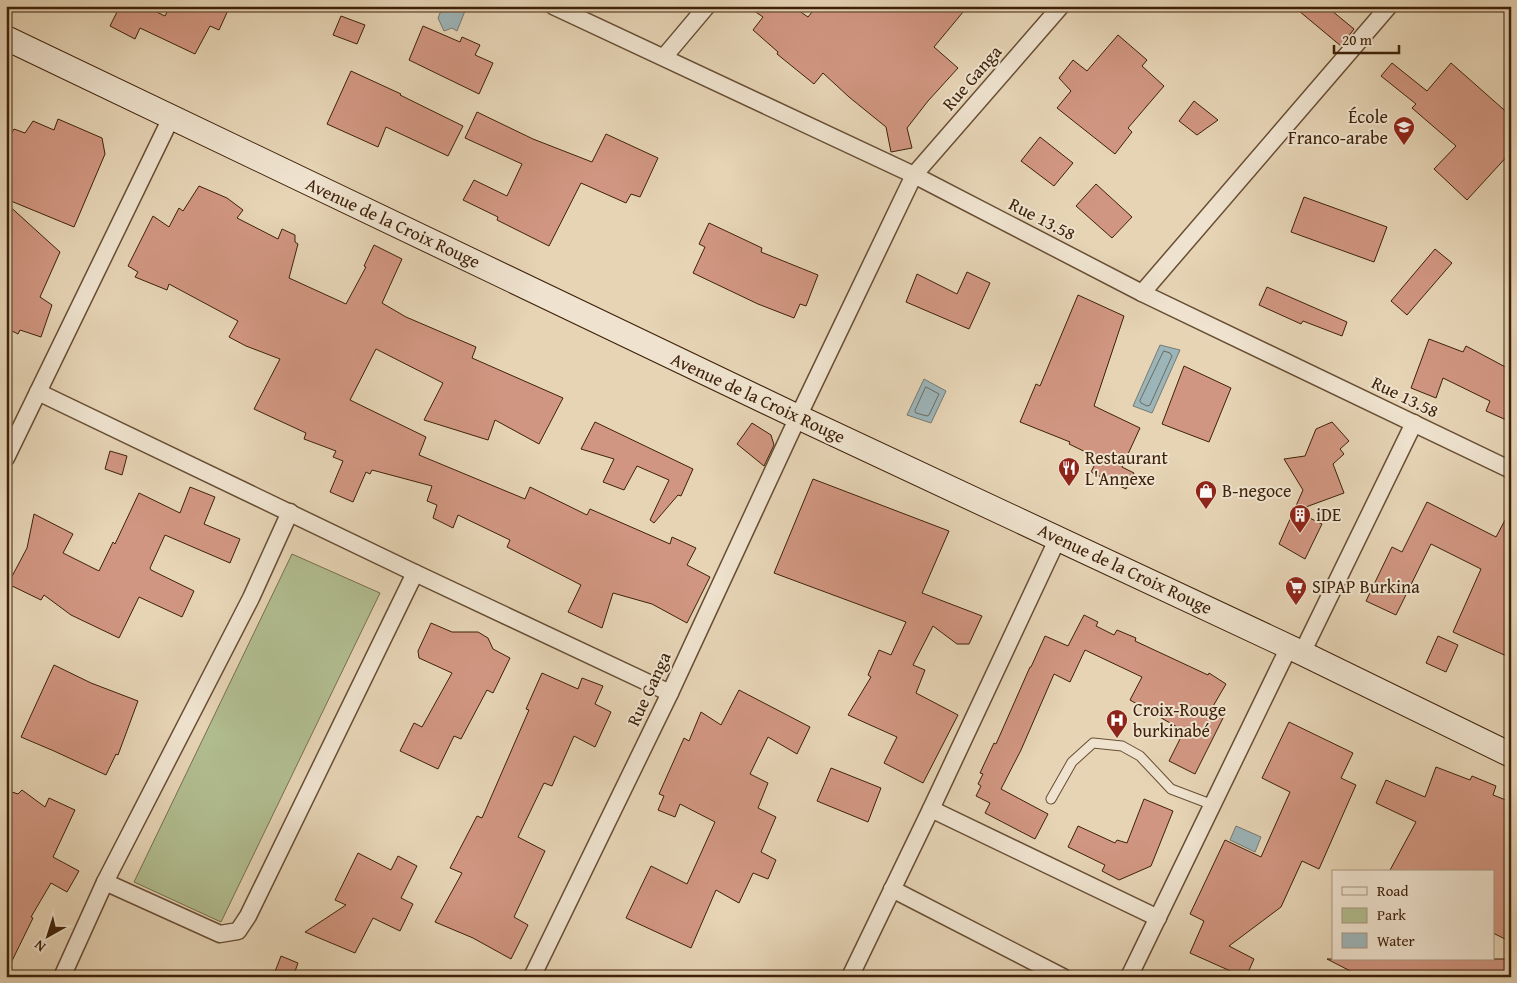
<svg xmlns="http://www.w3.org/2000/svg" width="1517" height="983" font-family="'Gentium Book Plus',serif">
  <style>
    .green { fill: #b1bd90; stroke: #786f4c }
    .water { fill: #9cb5b9; stroke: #767a73 }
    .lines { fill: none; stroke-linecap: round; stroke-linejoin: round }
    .shore { stroke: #6d6b61; stroke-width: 1 }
    .building { fill: #d19681; stroke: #3e2109 }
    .lane-casing { stroke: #684e34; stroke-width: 11 }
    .street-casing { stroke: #684e34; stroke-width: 19 }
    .secondary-casing { stroke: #3e2109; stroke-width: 26 }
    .lane { stroke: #efe3cf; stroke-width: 9 }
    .street { stroke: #efe3cf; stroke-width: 16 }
    .secondary { stroke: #efe3cf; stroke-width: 24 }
    .labels { text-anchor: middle; stroke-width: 4; stroke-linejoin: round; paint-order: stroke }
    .street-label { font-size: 18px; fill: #3e2109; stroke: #efe3cf }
    .poi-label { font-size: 18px; fill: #3e2109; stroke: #efe3cf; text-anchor: start }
  </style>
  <rect width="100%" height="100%" fill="#e6d4b5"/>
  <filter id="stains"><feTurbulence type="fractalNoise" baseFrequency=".004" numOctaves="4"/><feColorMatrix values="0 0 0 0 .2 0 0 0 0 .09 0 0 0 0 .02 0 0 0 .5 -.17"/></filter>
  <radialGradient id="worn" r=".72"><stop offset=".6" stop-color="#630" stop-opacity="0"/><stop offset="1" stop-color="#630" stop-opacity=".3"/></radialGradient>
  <polygon class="green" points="292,554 380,593 221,922 134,882"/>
  <g class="water">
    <polygon points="443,6 467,6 457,31 452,28 444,31 438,18"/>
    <polygon points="1160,345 1180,350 1152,413 1133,406"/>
    <polygon points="924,379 946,391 931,423 907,415"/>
    <polygon points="1236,826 1261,837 1255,852 1230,840"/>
  </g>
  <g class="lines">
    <g class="shore">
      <polygon points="1164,351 1170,353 1172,356 1150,405 1147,406 1141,403 1140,401"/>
      <polygon points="926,387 939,394 929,415 927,416 916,413 915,411"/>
    </g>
  </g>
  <g class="building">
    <polygon points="120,6 144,6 165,16 170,6 230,6 219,30 210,26 195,54 140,28 135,39 110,26"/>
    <polygon points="747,6 792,6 808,17 817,6 968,6 934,47 958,68 928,101 907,128 912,148 891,152 886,127 849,97 823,73 814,84 777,54 778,52 753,30 763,17"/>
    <polygon points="1293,6 1326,6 1354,29 1341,46"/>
    <polygon points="341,16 365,25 357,44 333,35"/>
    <polygon points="423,26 460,42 462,37 480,45 475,55 493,63 479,94 409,60"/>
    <polygon points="1118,35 1147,60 1142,66 1164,86 1128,128 1132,132 1115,154 1057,108 1071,91 1059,78 1073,60 1087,71"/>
    <polygon points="1392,63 1427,91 1451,63 1511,116 1511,152 1467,200 1434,169 1456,146 1412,108 1416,104 1381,76"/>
    <polygon points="351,71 401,94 400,95 463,126 448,156 386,127 378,147 327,124"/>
    <polygon points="1194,101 1218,120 1197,135 1179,121"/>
    <polygon points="477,112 533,139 592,162 606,134 658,158 640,197 631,194 626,203 581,183 549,246 497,220 498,217 463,200 474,180 507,196 522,164 465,138"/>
    <polygon points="58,119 102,138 105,154 74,227 6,199 6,143 14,129 25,133 33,121 54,130"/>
    <polygon points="1040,137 1073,163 1054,186 1021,161"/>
    <polygon points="1096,184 1132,217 1112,238 1076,206"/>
    <polygon points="199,186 227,198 243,210 237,218 278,239 282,229 295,235 295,242 298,244 289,278 346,304 366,267 364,266 374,245 402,259 382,303 406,317 476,347 472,358 563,398 539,444 495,420 488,440 424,420 443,383 376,349 350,400 426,437 419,455 525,499 530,487 587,515 590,509 670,544 672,537 696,548 687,565 710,577 687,623 652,604 613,593 602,628 568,612 581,585 507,547 510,540 458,515 453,528 433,518 437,505 427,501 432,486 372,470 370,474 366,472 353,502 330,492 343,461 333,457 336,451 304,439 306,433 254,409 280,359 246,346 229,337 238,321 169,284 167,290 135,277 138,272 128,266 153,216 169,227 179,208 183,211"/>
    <polygon points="1304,197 1387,227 1374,262 1291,232"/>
    <polygon points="6,203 60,252 40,297 52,305 41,337 20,330 18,334 6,328"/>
    <polygon points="709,223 762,248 761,252 818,275 806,306 800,304 794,318 758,304 693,273 705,247 699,244"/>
    <polygon points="1435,249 1452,263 1407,315 1391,301"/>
    <polygon points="967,272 990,283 969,329 906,302 917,274 957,294"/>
    <polygon points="1267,287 1347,322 1342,336 1303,321 1301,324 1259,305"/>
    <polygon points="1078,295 1124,316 1094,406 1140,428 1122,467 1134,473 1126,489 1091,472 1098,458 1069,444 1070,442 1020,422 1036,384 1040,386"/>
    <polygon points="1429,339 1463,352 1466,346 1511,370 1511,422 1486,411 1490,401 1443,378 1436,398 1411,388"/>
    <polygon points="1184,366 1231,388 1209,442 1162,424"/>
    <polygon points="595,422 693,469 681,496 678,495 654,523 650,520 669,480 637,466 624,490 603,482 614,459 581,449"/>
    <polygon points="1332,422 1349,441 1340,449 1344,454 1333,464 1344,493 1295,511 1322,524 1305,559 1279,544 1303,490 1284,459 1305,456 1316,429"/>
    <polygon points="752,423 771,435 774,445 764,466 737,444"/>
    <polygon points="110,451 127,456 122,475 105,469"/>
    <polygon points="813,479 949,531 922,593 982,616 969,644 957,644 933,626 913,665 925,670 916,693 958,715 923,783 884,763 897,737 848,715 871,677 868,675 879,650 891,655 906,622 774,573"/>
    <polygon points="190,487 215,497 204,524 240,539 230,563 165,535 150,568 151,570 194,591 182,617 139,597 119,638 71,615 44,595 41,600 8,584 27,548 34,514 73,534 63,553 99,571 113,542 115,544 139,493 180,513"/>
    <polygon points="1427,502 1496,537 1511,509 1511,658 1453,632 1481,569 1431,544 1396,615 1366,601 1392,547 1402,552"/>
    <polygon points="1084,615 1098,622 1096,626 1114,635 1117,630 1136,638 1135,641 1208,675 1209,673 1226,684 1212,708 1225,714 1195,774 1169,761 1184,731 1130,700 1142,677 1085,650 1070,682 1054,674 1021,750 1001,789 1048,814 1035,839 985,813 990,803 976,796 981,786 978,784 983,774 980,773 994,743 996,744 1030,667 1031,667 1045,636 1068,646"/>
    <polygon points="431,623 452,632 478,632 488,638 493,649 510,658 493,693 487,690 461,739 454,736 438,769 400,751 414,723 422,727 452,673 419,658 418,651"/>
    <polygon points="1438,636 1458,645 1446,672 1426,663"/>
    <polygon points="54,665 91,683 138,701 118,755 116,754 106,775 54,751 21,737"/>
    <polygon points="542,673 578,689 582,678 603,686 595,704 611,712 595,747 574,736 552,786 544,783 518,837 545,851 514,917 528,925 511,959 473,938 435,922 462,873 450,868 477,816 482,818 529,710 526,709"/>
    <polygon points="739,690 810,727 797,754 768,737 750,774 768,783 758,808 776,817 761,852 776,860 768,879 753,873 739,903 716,890 691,948 626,918 651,866 687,884 715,822 680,804 675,817 658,810 664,796 659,794 684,738 689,741 701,712 721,725"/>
    <polygon points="1289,722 1353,753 1341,778 1356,785 1319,869 1302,861 1281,907 1229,946 1254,959 1246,977 1244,977 1190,953 1204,921 1190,914 1225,840 1261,857 1290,792 1262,778"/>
    <polygon points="1436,767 1470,780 1472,776 1496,786 1493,795 1511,802 1511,942 1493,933 1493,872 1389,872 1416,822 1376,803 1386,780 1425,797"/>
    <polygon points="831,768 881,788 868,822 817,801"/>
    <polygon points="6,790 18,794 22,790 45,807 49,798 75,810 53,857 79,871 67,892 51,883 31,917 33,918 6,973"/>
    <polygon points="1144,799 1173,811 1151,866 1119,880 1102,871 1105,865 1068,847 1078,826 1115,843 1117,840 1127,843"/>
    <polygon points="358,853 391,870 398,856 417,866 401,898 413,904 400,931 373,918 355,953 305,932 346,905 335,900"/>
    <polygon points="281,956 298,963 293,977 273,977"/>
    <polygon points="1327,959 1511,959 1511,977 1362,977"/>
  </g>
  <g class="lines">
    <g class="lane-casing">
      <polyline id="lane" points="1051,799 1072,762 1093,743 1122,746 1140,756 1171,789 1213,805"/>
    </g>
    <g class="street-casing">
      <g id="street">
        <polyline points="553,6 914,175 1142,293 1511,470"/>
        <polyline points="664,57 707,6"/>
        <polyline points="1142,293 1389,6"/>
        <polyline points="38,392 415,573 670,693"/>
        <polyline points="6,458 171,118"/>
        <polyline points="1302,653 1414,423"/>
        <polyline points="931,809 1158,918"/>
        <polyline points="105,882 220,934 238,931 248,916 415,573"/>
        <polyline points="892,889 1063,977"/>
        <polyline points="62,977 105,882 251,598 290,512"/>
        <polyline points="532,977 670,693 798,417 914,175 1061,6"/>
        <polyline points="850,977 931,809 1058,538"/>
        <polyline points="1129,977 1289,647"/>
      </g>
    </g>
    <g class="secondary-casing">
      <polyline id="secondary" points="6,38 798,417 1302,653 1511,755"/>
    </g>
    <use href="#lane" class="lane"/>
    <use href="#street" class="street"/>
    <use href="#secondary" class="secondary"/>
  </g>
  <defs>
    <g id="school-pin" transform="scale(1.125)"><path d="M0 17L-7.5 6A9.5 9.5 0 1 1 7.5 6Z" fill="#8f2418" stroke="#efe3cf"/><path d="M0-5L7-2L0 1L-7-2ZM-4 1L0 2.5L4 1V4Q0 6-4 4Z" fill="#fff"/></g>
    <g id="restaurant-pin" transform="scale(1.125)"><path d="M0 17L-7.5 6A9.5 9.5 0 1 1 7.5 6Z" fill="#8f2418" stroke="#efe3cf"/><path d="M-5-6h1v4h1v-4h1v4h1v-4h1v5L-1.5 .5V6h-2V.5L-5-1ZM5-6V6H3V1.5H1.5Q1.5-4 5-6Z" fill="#fff"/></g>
    <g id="shop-pin" transform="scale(1.125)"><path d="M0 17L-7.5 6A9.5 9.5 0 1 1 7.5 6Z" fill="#8f2418" stroke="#efe3cf"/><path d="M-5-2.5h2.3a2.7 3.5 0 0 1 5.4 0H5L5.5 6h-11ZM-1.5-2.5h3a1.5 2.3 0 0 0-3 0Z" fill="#fff"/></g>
    <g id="building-pin" transform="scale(1.125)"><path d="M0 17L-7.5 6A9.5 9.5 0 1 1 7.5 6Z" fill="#8f2418" stroke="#efe3cf"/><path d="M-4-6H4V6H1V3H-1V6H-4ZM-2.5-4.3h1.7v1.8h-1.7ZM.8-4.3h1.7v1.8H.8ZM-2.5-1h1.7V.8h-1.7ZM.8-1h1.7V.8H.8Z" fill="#fff"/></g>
    <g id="supermarket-pin" transform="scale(1.125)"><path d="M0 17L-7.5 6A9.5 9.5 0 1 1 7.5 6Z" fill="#8f2418" stroke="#efe3cf"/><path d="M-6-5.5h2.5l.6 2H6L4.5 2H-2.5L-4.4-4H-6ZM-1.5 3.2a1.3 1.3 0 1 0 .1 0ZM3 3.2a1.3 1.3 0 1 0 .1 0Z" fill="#fff"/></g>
    <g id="hospital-pin" transform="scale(1.125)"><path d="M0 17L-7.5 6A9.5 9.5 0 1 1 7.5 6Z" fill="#8f2418" stroke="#efe3cf"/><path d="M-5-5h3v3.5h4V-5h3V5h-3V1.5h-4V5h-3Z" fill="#fff"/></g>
  </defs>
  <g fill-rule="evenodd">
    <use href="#school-pin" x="1404" y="127"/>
    <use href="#restaurant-pin" x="1069" y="468"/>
    <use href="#shop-pin" x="1206" y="491"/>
    <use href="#building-pin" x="1300" y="515"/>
    <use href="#supermarket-pin" x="1296" y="587"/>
    <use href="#hospital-pin" x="1117" y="720"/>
  </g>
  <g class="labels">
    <g class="street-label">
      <text transform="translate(972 78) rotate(-49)" y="6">Rue Ganga</text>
      <text transform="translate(1042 219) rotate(27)" y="6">Rue 13.58</text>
      <text transform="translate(393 223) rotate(25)" y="6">Avenue de la Croix Rouge</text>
      <text transform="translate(1405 397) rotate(26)" y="6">Rue 13.58</text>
      <text transform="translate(758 398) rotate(25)" y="6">Avenue de la Croix Rouge</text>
      <text transform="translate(1125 569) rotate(25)" y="6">Avenue de la Croix Rouge</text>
      <text transform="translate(649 689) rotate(-65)" y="6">Rue Ganga</text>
    </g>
    <g class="poi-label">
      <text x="1388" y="123" text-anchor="end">École<tspan x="1388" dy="21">Franco-arabe</tspan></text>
      <text x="1085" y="464">Restaurant<tspan x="1085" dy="21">L'Annexe</tspan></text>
      <text x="1222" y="497">B-negoce</text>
      <text x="1316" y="521">iDE</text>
      <text x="1312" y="593">SIPAP Burkina</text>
      <text x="1133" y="716">Croix-Rouge<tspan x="1133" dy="21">burkinabé</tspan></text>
    </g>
  </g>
  <rect width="1517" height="983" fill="none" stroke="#e6d4b5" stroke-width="25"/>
  <rect x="8" y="8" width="1502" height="968" fill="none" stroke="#3e2109" stroke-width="2.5"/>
  <rect x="12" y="12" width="1492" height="958" fill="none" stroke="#3e2109"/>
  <rect x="1332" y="870" width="162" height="90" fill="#efe3cf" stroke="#a89580"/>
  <rect x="1342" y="887" width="25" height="8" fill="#efe3cf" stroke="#a89580"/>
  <text x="1377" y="896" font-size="15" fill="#3e2109">Road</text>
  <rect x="1342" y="908" width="25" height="15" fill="#b1bd90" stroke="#a89580"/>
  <text x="1377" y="920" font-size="15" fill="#3e2109">Park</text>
  <rect x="1342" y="933" width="25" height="15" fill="#9cb5b9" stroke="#a89580"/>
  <text x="1377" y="946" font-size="15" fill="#3e2109">Water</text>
  <g transform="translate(48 936) rotate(219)" stroke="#efe3cf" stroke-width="4" paint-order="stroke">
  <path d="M0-4L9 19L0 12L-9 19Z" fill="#3e2109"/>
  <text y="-8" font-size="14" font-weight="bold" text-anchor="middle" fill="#3e2109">N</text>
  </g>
  <path d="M1334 45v8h65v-8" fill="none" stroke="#3e2109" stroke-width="2.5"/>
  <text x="1342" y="45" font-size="15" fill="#3e2109" stroke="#efe3cf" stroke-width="4" paint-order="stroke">20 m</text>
  <rect width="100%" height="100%" filter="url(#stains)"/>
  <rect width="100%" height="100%" fill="url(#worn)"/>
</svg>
